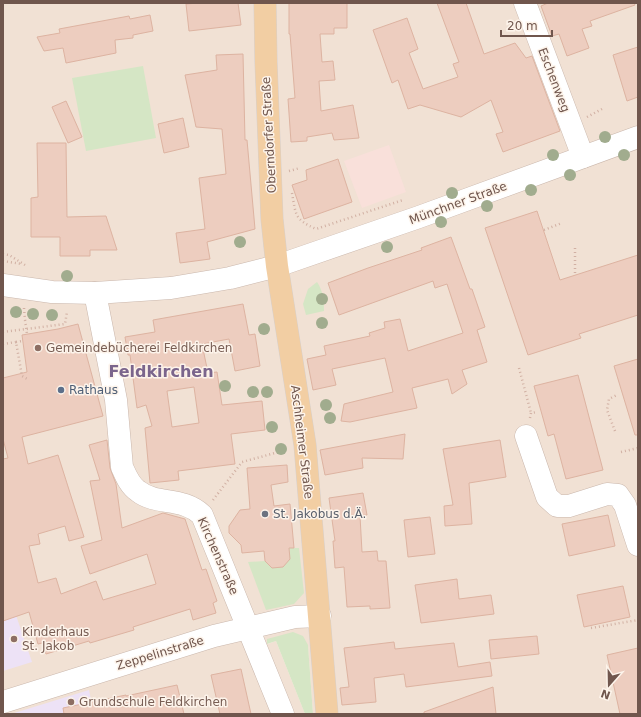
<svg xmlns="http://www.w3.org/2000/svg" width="641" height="717" font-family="'DejaVu Sans',sans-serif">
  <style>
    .residential { fill: #f1e1d4 }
    .commercial { fill: #f9e0da }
    .education { fill: #ede2f6 }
    .green { fill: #d5e6c5 }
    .building { fill: #edcdbf; stroke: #ddb3a1; fill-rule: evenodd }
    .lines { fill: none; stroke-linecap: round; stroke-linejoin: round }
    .minor-casing { stroke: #cab7ac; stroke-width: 23 }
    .major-casing { stroke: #d7d0cd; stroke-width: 23 }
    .path { stroke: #d1b0a3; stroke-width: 2.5; stroke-dasharray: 1 3; stroke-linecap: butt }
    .minor { stroke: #fff; stroke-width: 22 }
    .major { stroke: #f2cea3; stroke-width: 22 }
    .path-bridge { stroke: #d1b0a3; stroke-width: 2.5; stroke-dasharray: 1 3; stroke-linecap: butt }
    .tree { fill: #a1ac8e }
    .education-dot { fill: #8d6e63; stroke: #fdf4eb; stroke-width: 1.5 }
    .service-dot { fill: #5c6f8a; stroke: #fdf4eb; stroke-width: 1.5 }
    .worship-dot { fill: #6b7280; stroke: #fdf4eb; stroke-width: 1.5 }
    .labels { text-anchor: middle; stroke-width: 3; stroke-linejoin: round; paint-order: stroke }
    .street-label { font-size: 12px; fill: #70564d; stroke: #fdf4eb }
    .education-label { font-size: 12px; fill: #785e54; stroke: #fdf4eb; text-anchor: start }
    .service-label { font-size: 12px; fill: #4e5e75; stroke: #fdf4eb; text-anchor: start }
    .worship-label { font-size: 12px; fill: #5b616d; stroke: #fdf4eb; text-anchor: start }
    .district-label { font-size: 16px; font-weight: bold; fill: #7b658c; stroke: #fdf4eb }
  </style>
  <rect width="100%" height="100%" fill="#faf0e5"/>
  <polygon class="residential" points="3,3 638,3 638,714 313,714 308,646 267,639 268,644 276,641 305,714 3,714"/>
  <polygon class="commercial" points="389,145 406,192 362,208 344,161"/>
  <g class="education">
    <polygon points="7,589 32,662 3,671 3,590"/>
    <polygon points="89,690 94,714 11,714"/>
  </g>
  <g class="green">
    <polygon points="143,66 156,138 86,151 72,78"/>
    <path d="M317,282C323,290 324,302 324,311L306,315L303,304L308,289Z"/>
    <polygon points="289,548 299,548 304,593 294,604 266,610 248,562 265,561 272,568"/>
    <polygon points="293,632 303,636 308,645 313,714 305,714 276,641 267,644 267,639"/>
  </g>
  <g class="building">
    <polygon points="198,3 238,3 241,25 189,31 186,4"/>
    <polygon points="289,3 347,3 347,28 334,28 334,34 320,34 322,62 333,61 335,80 319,81 321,111 353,105 359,138 334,140 332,133 307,137 307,141 291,142 288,99 295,98 290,34 289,34"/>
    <polygon points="437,3 466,3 484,54 515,43 526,58 532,56 560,131 503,152 496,134 503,132 491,100 461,117 420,105 408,109 398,80 392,83 373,30 407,18 418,49 409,53 423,89 458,77 453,64 459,62"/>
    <polygon points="548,3 634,3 635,5 590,21 592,26 582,29 589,48 567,56 559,34 552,36 541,6"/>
    <polygon points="150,15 153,31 133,35 133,38 115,40 116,53 66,63 63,48 44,51 37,37 60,33 59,29 129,16 130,19"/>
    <polygon points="638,47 638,97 627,101 613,55"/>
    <polygon points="243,54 245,140 247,140 255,229 207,242 210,259 180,263 176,233 205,229 199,178 226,174 222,129 196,127 185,75 217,70 216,55"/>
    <polygon points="66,101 82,137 68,143 52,107"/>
    <polygon points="183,118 189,147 164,153 158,124"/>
    <polygon points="37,143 66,143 67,217 106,216 117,250 90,250 90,256 60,256 60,237 31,237 31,198 38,197"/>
    <polygon points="338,159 352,202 304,219 292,185 307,180 306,170"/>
    <polygon points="537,211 560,280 638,255 638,315 579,334 581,338 528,355 485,228"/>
    <polygon points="451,237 470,289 472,289 485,327 477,330 487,362 462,370 467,384 452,394 448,379 412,388 417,408 350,422 341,421 344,404 393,392 385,358 332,369 336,385 313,390 307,359 326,355 324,346 370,336 369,333 385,328 384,322 400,319 408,351 463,333 447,284 435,288 433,281 339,315 328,283 368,268 422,250 421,248"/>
    <path d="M243,304L249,335L255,334L260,366L235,371L229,339L202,344L208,373L217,372L222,405L262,401L265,430L231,434L235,464L178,471L179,480L150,483L145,428L152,426L146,405L137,408L130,355H128L125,337L155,332L153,320ZM194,387L199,423L172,427L167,391Z"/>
    <polygon points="78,324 103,416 22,437 28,464 58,455 84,537 69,541 65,526 38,534 40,544 29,546 38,583 56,578 61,594 96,581 103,600 156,584 147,554 90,574 81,546 102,540 90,481 100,480 89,445 107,440 110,468 116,484 122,528 163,513 185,519 202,570 206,569 217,601 213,603 216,613 193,620 190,609 133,627 134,630 90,643 89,641 46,654 42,643 38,644 29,612 3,621 3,459 8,458 3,439 3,378 27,372 22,335 58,329"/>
    <polygon points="638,359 638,435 635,435 614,366"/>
    <polygon points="578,375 603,470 566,479 554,434 548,436 534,386"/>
    <polygon points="405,434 403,459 362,458 363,468 325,475 320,450"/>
    <polygon points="500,440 506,477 469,483 472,524 445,526 444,506 453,505 443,449"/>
    <polygon points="287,465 288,482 271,485 274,506 290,504 294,548 289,548 290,559 283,567 272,568 265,561 264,551 242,553 241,545 229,533 229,526 240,510 250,509 247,468"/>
    <polygon points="363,493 367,515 360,516 362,552 377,551 378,561 386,561 390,608 370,609 370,606 347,607 344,567 335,568 333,541 335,541 329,498"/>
    <polygon points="608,515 615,546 569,556 562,524"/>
    <polygon points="430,517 435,554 408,557 404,520"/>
    <polygon points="457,579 459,599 491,595 494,614 421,623 415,585"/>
    <polygon points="623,586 630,617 584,627 577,595"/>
    <polygon points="537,636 539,654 491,659 489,640"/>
    <polygon points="394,642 395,649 454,643 458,667 490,662 492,676 406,687 404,674 374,678 376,702 342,705 340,688 349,687 344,648"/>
    <polygon points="638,648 638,714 620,714 607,655"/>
    <polygon points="241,669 251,714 220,714 211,675"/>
    <polygon points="177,685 184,714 64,714 63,708 126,695 126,696"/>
    <polygon points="493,687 496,714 424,714 424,712"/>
  </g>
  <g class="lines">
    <g class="minor-casing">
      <g id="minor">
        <polyline points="525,3 583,157"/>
        <polyline points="3,285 52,292 95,293 171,288 230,278 277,266 419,217 638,137"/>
        <path d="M95,293L116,400L122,467C126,476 130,486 138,491C157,506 182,496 202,515L283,714"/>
        <polyline points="526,436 547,497 557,506 569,506 607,494 618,495 625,505 638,545"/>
        <polyline points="3,702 214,636 295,617 320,616"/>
      </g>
    </g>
    <g class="major-casing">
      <polyline id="major" points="265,3 266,62 272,219 277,266 305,445 327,714"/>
    </g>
    <g class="path">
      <polyline points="587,117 602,109"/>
      <polyline points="289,171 300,168"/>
      <path d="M292,193C296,215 294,219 316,229L403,200"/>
      <polyline points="544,230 562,223"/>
      <polyline points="575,248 575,276"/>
      <polyline points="3,254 9,255 25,265"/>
      <polyline points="3,261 22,264"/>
      <polyline points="24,308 25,320"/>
      <polyline points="3,332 65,324 67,312"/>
      <polyline points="16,342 22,341"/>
      <polyline points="3,344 16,342 22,376 29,380"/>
      <polyline points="519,368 531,413"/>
      <polyline points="530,418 531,413 537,412"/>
      <polyline points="615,431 607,410 609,399 617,395"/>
      <polyline points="621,452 638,448"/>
      <polyline points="213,500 242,462 286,450"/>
      <polyline points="591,628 638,620"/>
    </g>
    <use href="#minor" class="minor"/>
    <use href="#major" class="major"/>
    <polyline class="path-bridge" points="25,320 27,334"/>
  </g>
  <g class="tree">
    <circle cx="605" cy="137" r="6"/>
    <circle cx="553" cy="155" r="6"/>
    <circle cx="624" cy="155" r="6"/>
    <circle cx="570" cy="175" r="6"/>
    <circle cx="531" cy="190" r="6"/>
    <circle cx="452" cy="193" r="6"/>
    <circle cx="487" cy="206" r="6"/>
    <circle cx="441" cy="222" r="6"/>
    <circle cx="240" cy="242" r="6"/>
    <circle cx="387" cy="247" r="6"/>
    <circle cx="67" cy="276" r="6"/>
    <circle cx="322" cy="299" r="6"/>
    <circle cx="16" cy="312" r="6"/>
    <circle cx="33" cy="314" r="6"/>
    <circle cx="52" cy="315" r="6"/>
    <circle cx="322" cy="323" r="6"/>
    <circle cx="264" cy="329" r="6"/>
    <circle cx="225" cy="386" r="6"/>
    <circle cx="253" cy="392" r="6"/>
    <circle cx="267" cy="392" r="6"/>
    <circle cx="326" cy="405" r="6"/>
    <circle cx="330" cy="418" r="6"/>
    <circle cx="272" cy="427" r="6"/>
    <circle cx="281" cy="449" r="6"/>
  </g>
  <g class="education-dot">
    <circle cx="38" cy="348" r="4"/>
    <circle cx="14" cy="639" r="4"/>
    <circle cx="71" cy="702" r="4"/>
  </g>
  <circle class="service-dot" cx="61" cy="390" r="4"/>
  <circle class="worship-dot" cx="265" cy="514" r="4"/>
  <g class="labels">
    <g class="street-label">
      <text transform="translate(554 80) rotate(69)" y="4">Eschenweg</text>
      <text transform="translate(269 135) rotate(-93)" y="4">Oberndorfer Straße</text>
      <text transform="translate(458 203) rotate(-20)" y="4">Münchner Straße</text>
      <text transform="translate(302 442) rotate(83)" y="4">Aschheimer Straße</text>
      <text transform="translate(218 556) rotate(66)" y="4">Kirchenstraße</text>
      <text transform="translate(160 653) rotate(-17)" y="4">Zeppelinstraße</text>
    </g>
    <g class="education-label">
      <text x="46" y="352">Gemeindebücherei Feldkirchen</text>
      <text x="22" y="636">Kinderhaus<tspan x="22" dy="14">St. Jakob</tspan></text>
      <text x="79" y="706">Grundschule Feldkirchen</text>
    </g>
    <g class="service-label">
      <text x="69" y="394">Rathaus</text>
    </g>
    <g class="worship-label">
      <text x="273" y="518">St. Jakobus d.Ä.</text>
    </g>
    <g class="district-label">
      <text x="161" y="377">Feldkirchen</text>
    </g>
  </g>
  <rect width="641" height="717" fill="none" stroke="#70564d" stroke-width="8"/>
  <g transform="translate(609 685) rotate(200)" stroke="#fdf4eb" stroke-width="3" paint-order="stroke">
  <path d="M0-3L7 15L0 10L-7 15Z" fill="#70564d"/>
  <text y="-6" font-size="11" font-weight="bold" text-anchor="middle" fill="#70564d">N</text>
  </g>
  <path d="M501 30v6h51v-6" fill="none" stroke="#70564d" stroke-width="2"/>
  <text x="507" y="30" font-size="12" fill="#70564d" stroke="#fdf4eb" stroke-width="3" paint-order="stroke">20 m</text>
</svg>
